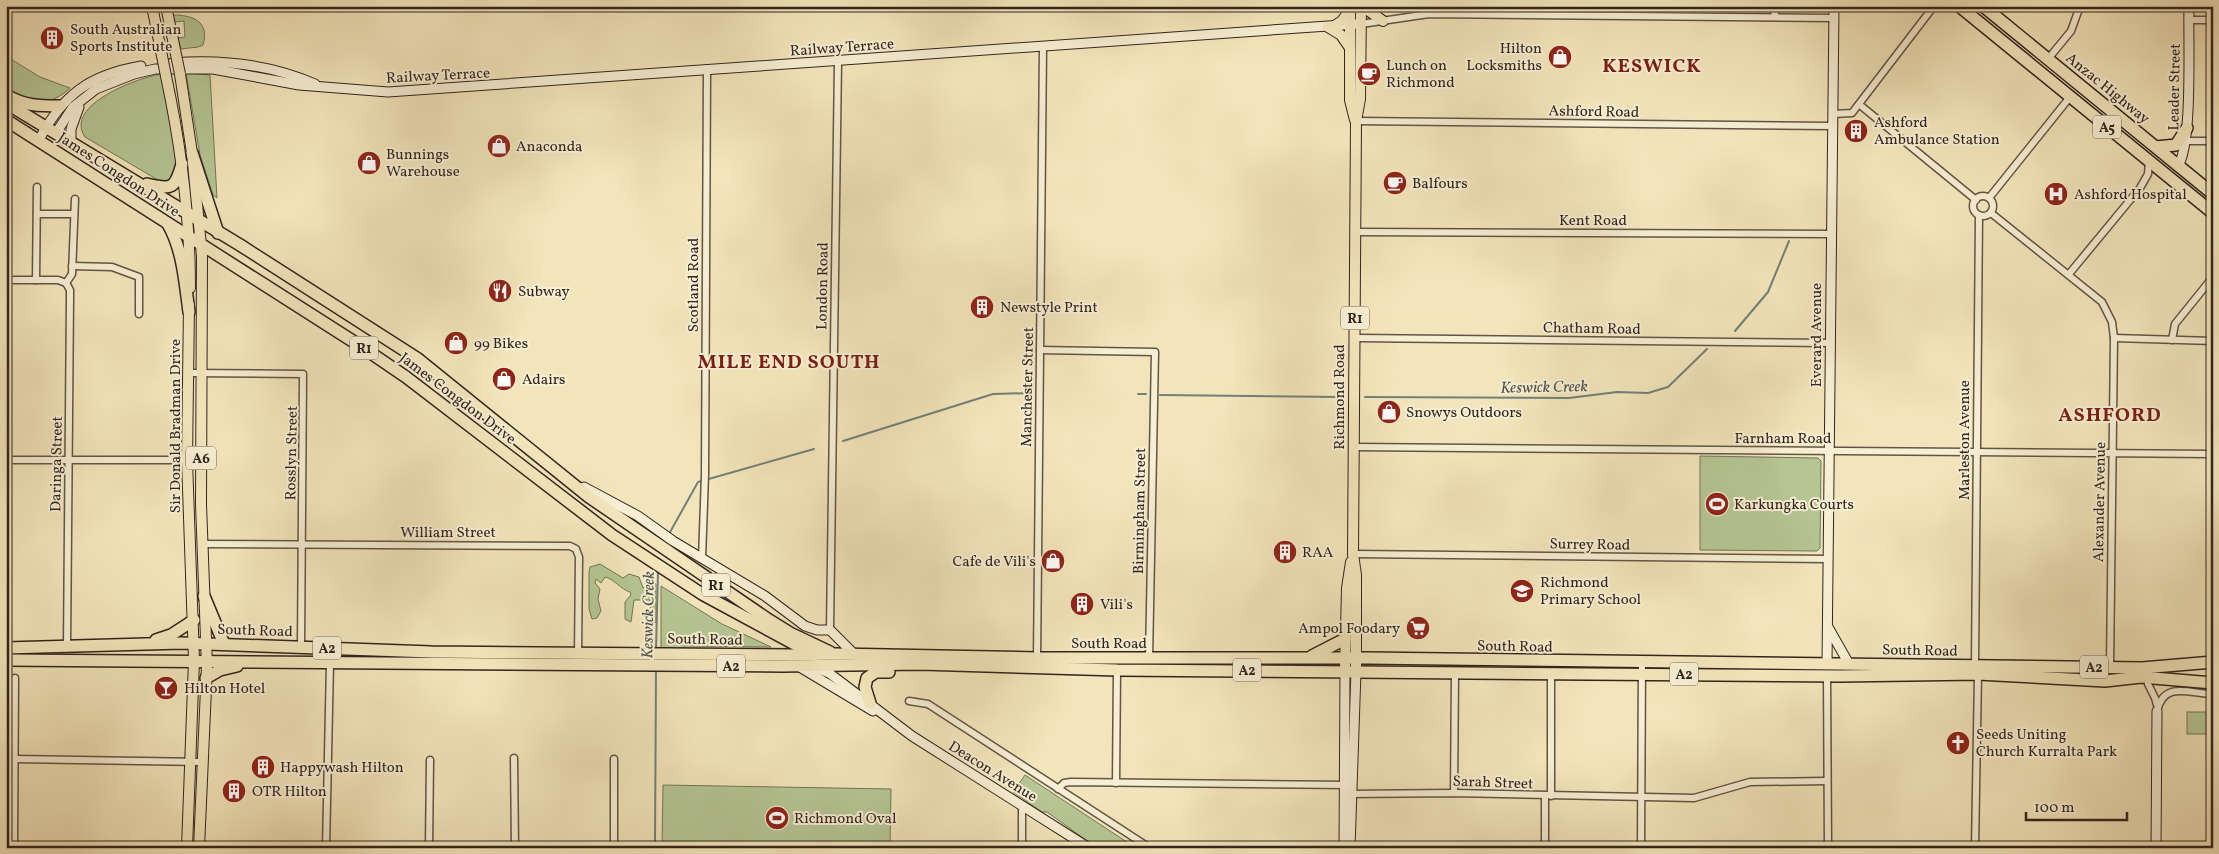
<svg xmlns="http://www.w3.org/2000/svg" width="2219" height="854" font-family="Vollkorn,serif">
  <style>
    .green { fill: #b5c694; stroke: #737659 }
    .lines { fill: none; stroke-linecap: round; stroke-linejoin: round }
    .stream { stroke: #718179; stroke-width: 2 }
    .street-casing { stroke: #625545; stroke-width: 9 }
    .secondary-casing { stroke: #31251e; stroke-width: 11 }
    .primary-casing { stroke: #31251e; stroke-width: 12 }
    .highway-casing { stroke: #31251e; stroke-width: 14 }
    .street { stroke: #f7eed3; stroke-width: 6 }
    .secondary { stroke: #f7eed3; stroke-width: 9 }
    .primary { stroke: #f3e5bb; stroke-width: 10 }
    .highway { stroke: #f3e5bb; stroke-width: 11 }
    .primary-bridge-casing { stroke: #31251e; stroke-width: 12; stroke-linecap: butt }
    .primary-bridge { stroke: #f3e5bb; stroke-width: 10 }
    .labels { text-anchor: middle; stroke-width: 4; stroke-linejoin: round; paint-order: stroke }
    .shield { fill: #f7eed3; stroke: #6c6154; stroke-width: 1 }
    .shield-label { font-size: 14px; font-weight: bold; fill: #31251e }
    .poi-label { font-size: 15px; fill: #31251e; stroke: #f7eed3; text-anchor: start }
    .street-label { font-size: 15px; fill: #31251e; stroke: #f7eed3 }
    .water-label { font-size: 16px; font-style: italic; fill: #51534b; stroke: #f7eed3 }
    .district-label { font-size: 20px; font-weight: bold; letter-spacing: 1px; fill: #7a1f14; stroke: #f7eed3 }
  </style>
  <rect width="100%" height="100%" fill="#f3e5bb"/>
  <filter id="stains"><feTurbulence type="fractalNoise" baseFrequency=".004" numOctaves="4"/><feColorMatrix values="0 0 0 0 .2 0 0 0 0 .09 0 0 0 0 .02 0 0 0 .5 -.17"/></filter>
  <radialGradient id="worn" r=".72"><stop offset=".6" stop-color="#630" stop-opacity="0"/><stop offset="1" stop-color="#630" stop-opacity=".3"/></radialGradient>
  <g class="green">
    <path d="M173,15C192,15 210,21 203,45L198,47L181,49L178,38L185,37L184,21L175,22Z"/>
    <path d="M6,56L40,77L70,88C48,109 31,101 6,90Z"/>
    <polygon points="186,73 210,75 217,198 213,195 200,155"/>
    <path d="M162,74L179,164L171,182L163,183L85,137C63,105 139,77 162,74Z"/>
    <polygon points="1700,456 1818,458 1821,461 1820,548 1817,551 1700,550"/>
    <path d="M600,564L623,578L629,574L639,577L643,588L654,582L656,584V622L652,623L650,600H634L631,622L625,619V602L631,595L630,592C620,589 616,580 605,577L601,583L596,579L595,583L600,589L598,599L601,611L597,618L592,619L589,609V572L590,567Z"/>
    <polygon points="661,586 722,624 771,647 685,646 682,650 661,650"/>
    <rect x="2187" y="712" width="26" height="22"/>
    <polygon points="1025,775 1136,848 1097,848 1047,812 1042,812 1013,792"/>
    <polygon points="663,785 891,789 890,848 662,848"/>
  </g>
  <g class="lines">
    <g class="stream">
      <polyline points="1735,331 1768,292 1789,241"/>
      <polyline points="1138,394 1146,394"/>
      <polyline points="1160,395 1341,397"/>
      <polyline points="1365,397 1569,398 1617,392 1648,393 1668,387 1707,349"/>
      <polyline points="843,441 993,394 1032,393"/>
      <polyline points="669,534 698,482 814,449"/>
      <polyline points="656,649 658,572"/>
      <polyline points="655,848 656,669"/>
    </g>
    <g class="street-casing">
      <g id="street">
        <polyline points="1772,6 1776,17"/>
        <polyline points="2189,20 2213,20"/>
        <polyline points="1361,24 1429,14 1833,18"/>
        <polyline points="2048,59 2071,31 2080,6"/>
        <polyline points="1860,105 1976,200"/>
        <polyline points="1833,114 1852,113 1934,6"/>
        <polyline points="1356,121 1833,126"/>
        <polyline points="2186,141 2213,141"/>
        <circle cx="1983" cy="206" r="10"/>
        <polyline points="1989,198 2070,97"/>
        <polyline points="1991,213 2102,302 2112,322 2114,338 2110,667"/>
        <polyline points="37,214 74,214"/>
        <polyline points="1355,232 1831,234"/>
        <polyline points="72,266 112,267 139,277 139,314"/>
        <polyline points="2069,274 2140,188 2148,174 2149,162"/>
        <polyline points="6,280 58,280 66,283"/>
        <polyline points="36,280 37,187"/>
        <polyline points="66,283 70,290 70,298 67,646"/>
        <polyline points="66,283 72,274 75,199"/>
        <polyline points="1355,338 1829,343"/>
        <polyline points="2114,338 2213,341"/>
        <polyline points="2172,340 2175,324 2213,277"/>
        <polyline points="1040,350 1155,352 1149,659"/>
        <polyline points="189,373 303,374 301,647"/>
        <polyline points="1354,447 2213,454"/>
        <polyline points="6,460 201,460"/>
        <polyline points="203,544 570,546 576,549 579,557 578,655"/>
        <polyline points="1353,554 1828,559"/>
        <polyline points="702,559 705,475 707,70"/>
        <polyline points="830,630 838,62"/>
        <polyline points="1037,660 1043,46"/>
        <polyline points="1551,672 1551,796"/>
        <polyline points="1827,675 1828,848"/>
        <polyline points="2148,684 2155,698 2157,705"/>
        <polyline points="909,701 928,704 1150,848"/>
        <path d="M2157,711C2164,680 2190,694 2213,694"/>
        <polyline points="514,758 515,848"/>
        <polyline points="15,759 203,762"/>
        <polyline points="1116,783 1117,669"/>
        <polyline points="1058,789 1064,783 1071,782 1348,785"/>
        <polyline points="1454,793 1455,672"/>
        <polyline points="1348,794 1454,793 1694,798 1750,782 1826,781"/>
        <polyline points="14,848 15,678"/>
        <polyline points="326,848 330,663"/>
        <polyline points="429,848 430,760"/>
        <polyline points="614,848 614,759"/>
        <polyline points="1022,848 1022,806"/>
        <polyline points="1545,848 1545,796"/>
        <polyline points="1641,848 1642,662"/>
        <polyline points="1975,848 1978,674 1975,665 1979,215"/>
      </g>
    </g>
    <g class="secondary-casing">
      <g id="secondary">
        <path d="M172,63C221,59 269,64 315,84"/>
        <polyline points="56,133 73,107 96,89 134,74 155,69 213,69 299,85 388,92 1357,24"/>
        <path d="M39,140C63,94 90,75 141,66"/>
        <polyline points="71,142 71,129 79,107"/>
        <path d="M2178,166C2193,143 2188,39 2189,6"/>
        <polyline points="584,487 638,516 673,541 765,596 805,626 817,630 830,630 854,654"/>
        <polyline points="1828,627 1849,664"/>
        <polyline points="1827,664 1834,6"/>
        <polyline points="798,666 873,711"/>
        <polyline points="814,667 829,673 912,736 1089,848"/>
        <polyline points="1344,848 1345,671"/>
        <polyline points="1350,848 1356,671"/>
        <polyline points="2156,848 2157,711"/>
      </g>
    </g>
    <g class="primary-casing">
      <g id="primary">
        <polyline points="1350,6 1350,100 1355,120"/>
        <polyline points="1362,6 1383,21"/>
        <polyline points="1328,27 1341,35 1350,48"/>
        <polyline points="1333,27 1342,21 1350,10"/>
        <polyline points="180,74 192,153 202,256 201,504 207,666 199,848"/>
        <path d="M166,76C181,146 190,216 190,288"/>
        <polyline points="1345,671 1347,588 1351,562"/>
        <polyline points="1356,671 1356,575 1353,554 1356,121 1360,99 1361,6"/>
        <polyline points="187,848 194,660 187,460 189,305"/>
      </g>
    </g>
    <g class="highway-casing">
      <g id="highway">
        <polyline points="1959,6 2213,213"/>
        <polyline points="1983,6 2213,194"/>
        <path d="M6,95C24,106 40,106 60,106"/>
        <polyline points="6,103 240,245 418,359 589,497 769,620 790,633 830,652"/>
        <polyline points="6,120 362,347 406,377 612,535 702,594 813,654"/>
        <polyline points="2156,147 2176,145 2187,128"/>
        <polyline points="192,153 218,233"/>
        <path d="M147,184C172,190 175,189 182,164"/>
        <path d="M168,224C183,250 185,283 189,312"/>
        <polyline points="204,596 224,644"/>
        <polyline points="156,640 171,635 194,620"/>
        <polyline points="6,648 181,643 431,652 791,655 836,654 1037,658 1367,658 2142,668 2213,662"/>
        <polyline points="1312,656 1345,639"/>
        <polyline points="6,660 782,666 921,664 1117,670 1840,676 1978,674 2105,681 2141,677 2213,683"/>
        <polyline points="206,678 220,670 237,666"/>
        <polyline points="870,703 865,687 867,678 876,672 889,672"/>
      </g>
    </g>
    <use href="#street" class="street"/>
    <use href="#secondary" class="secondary"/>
    <use href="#primary" class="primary"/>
    <use href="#highway" class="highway"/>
    <g class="primary-bridge-casing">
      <g id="primary-bridge">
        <polyline points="152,6 166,76"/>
        <polyline points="166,6 180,74"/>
      </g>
    </g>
    <use href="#primary-bridge" class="primary-bridge"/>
  </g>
  <defs>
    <g id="building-disc" transform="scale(1.25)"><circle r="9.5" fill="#8f2418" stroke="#f7eed3"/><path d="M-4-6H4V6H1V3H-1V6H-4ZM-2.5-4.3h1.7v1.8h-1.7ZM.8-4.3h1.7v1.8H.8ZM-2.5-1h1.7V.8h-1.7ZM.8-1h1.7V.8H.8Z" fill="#fff"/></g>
    <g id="shop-disc" transform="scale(1.25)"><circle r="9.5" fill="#8f2418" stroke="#f7eed3"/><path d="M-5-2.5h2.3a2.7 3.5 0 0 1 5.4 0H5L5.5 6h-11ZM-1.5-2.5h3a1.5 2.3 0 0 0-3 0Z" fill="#fff"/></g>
    <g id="cafe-disc" transform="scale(1.25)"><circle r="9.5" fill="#8f2418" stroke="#f7eed3"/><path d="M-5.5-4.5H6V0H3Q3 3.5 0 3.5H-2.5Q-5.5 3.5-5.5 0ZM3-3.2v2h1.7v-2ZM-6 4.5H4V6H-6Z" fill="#fff"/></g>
    <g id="hospital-disc" transform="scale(1.25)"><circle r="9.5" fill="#8f2418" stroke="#f7eed3"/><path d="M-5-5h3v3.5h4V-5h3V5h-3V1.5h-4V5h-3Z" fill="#fff"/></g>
    <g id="restaurant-disc" transform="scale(1.25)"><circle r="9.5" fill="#8f2418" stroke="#f7eed3"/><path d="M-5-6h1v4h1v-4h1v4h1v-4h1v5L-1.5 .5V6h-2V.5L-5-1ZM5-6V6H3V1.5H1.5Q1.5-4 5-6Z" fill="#fff"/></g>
    <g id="stadium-disc" transform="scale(1.25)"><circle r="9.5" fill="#8f2418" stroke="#f7eed3"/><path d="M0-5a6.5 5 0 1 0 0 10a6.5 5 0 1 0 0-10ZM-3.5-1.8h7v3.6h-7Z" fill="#fff"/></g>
    <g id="school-disc" transform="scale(1.25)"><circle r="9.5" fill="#8f2418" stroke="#f7eed3"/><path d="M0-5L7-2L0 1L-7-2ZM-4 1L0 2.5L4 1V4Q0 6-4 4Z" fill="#fff"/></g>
    <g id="supermarket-disc" transform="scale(1.25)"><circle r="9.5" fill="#8f2418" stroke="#f7eed3"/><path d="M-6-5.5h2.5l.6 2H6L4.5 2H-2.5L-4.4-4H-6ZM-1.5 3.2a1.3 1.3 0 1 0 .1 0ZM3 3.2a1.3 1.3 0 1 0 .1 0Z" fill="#fff"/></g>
    <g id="bar-disc" transform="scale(1.25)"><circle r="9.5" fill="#8f2418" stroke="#f7eed3"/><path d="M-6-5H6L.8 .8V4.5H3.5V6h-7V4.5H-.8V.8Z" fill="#fff"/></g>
    <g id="church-disc" transform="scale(1.25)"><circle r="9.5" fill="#8f2418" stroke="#f7eed3"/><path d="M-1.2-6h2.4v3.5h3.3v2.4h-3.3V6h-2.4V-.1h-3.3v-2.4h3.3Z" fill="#fff"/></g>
  </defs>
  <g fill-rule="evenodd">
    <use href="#building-disc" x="52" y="38"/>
    <use href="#shop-disc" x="1560" y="57"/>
    <use href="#cafe-disc" x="1369" y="74"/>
    <use href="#building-disc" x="1856" y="131"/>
    <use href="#shop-disc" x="499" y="146"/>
    <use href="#shop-disc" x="369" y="163"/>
    <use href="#cafe-disc" x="1395" y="183"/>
    <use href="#hospital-disc" x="2056" y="194"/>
    <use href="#restaurant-disc" x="500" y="291"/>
    <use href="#building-disc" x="982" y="307"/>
    <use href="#shop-disc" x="456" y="343"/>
    <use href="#shop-disc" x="504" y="379"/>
    <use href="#shop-disc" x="1389" y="412"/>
    <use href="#stadium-disc" x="1717" y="504"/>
    <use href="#building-disc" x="1285" y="552"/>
    <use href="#shop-disc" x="1053" y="561"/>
    <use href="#school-disc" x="1522" y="591"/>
    <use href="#building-disc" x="1082" y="604"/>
    <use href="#supermarket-disc" x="1418" y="628"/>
    <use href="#bar-disc" x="166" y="688"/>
    <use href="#church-disc" x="1958" y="743"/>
    <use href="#building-disc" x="263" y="767"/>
    <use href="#building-disc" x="234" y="791"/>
    <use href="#stadium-disc" x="777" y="818"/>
  </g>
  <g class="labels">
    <g class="shield">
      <rect x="2093" y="115.5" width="28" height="23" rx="4"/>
      <rect x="1341" y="306.5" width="28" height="23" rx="4"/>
      <rect x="350" y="336.5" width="28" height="23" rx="4"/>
      <rect x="186" y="446.5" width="30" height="23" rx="4"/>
      <rect x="702" y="573.5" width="28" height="23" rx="4"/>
      <rect x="313" y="636.5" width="28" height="23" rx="4"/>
      <rect x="717" y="654.5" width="28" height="23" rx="4"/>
      <rect x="2080" y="655.5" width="28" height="23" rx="4"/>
      <rect x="1233" y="658.5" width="28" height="23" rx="4"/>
      <rect x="1670" y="662.5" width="28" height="23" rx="4"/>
    </g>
    <g class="shield-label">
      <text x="2107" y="132">A5</text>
      <text x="1355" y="323">R1</text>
      <text x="364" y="353">R1</text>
      <text x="201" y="463">A6</text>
      <text x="716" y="590">R1</text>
      <text x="327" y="653">A2</text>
      <text x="731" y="671">A2</text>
      <text x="2094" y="672">A2</text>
      <text x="1247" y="675">A2</text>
      <text x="1684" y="679">A2</text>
    </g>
    <g class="poi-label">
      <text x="70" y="34">South Australian<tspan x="70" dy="17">Sports Institute</tspan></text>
      <text x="1542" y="53" text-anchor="end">Hilton<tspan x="1542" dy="17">Locksmiths</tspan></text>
      <text x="1386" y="70">Lunch on<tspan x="1386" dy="17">Richmond</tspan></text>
      <text x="1874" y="127">Ashford<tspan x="1874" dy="17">Ambulance Station</tspan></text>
      <text x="516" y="151">Anaconda</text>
      <text x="386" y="159">Bunnings<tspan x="386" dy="17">Warehouse</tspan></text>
      <text x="1412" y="188">Balfours</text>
      <text x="2074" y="199">Ashford Hospital</text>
      <text x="518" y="296">Subway</text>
      <text x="1000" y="312">Newstyle Print</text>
      <text x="474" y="348">99 Bikes</text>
      <text x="522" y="384">Adairs</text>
      <text x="1406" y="417">Snowys Outdoors</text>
      <text x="1734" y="509">Karkungka Courts</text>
      <text x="1302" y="557">RAA</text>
      <text x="1036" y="566" text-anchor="end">Cafe de Vili's</text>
      <text x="1540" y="587">Richmond<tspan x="1540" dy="17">Primary School</tspan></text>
      <text x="1100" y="609">Vili's</text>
      <text x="1400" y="633" text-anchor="end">Ampol Foodary</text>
      <text x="184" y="693">Hilton Hotel</text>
      <text x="1976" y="739">Seeds Uniting<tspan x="1976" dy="17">Church Kurralta Park</tspan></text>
      <text x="280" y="772">Happywash Hilton</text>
      <text x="252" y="796">OTR Hilton</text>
      <text x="794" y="823">Richmond Oval</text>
    </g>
    <g class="street-label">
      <text transform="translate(842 47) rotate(-4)" y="5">Railway Terrace</text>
      <text transform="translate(438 75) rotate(-3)" y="5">Railway Terrace</text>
      <text transform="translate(2174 87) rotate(-89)" y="5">Leader Street</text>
      <text transform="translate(2108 88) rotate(39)" y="5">Anzac Highway</text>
      <text transform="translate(1594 111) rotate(1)" y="5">Ashford Road</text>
      <text transform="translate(119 174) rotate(33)" y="5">James Congdon Drive</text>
      <text x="1593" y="225">Kent Road</text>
      <text transform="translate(693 285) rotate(-90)" y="5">Scotland Road</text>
      <text transform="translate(822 286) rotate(-89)" y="5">London Road</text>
      <text transform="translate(1592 328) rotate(1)" y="5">Chatham Road</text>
      <text transform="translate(1816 335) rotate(-90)" y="5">Everard Avenue</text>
      <text transform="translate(1027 387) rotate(-89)" y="5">Manchester Street</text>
      <text transform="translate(1339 397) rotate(-90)" y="5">Richmond Road</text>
      <text transform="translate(458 398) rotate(37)" y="5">James Congdon Drive</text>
      <text transform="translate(175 426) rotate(-90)" y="5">Sir Donald Bradman Drive</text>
      <text x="1783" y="443">Farnham Road</text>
      <text transform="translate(1964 440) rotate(-90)" y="5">Marleston Avenue</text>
      <text transform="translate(291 453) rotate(-89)" y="5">Rosslyn Street</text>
      <text transform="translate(56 464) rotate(-89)" y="5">Daringa Street</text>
      <text transform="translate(2099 502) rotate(-89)" y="5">Alexander Avenue</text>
      <text transform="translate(1139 511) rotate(-89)" y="5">Birmingham Street</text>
      <text x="448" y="537">William Street</text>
      <text transform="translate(1590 544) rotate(1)" y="5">Surrey Road</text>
      <text transform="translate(255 630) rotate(2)" y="5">South Road</text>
      <text transform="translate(705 639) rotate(1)" y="5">South Road</text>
      <text x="1109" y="648">South Road</text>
      <text transform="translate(1515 646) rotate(1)" y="5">South Road</text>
      <text transform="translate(1920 650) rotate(1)" y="5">South Road</text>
      <text transform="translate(993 771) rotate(32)" y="5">Deacon Avenue</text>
      <text transform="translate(1493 782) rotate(2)" y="5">Sarah Street</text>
    </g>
    <g class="water-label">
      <text transform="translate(1544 386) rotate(-1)" y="6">Keswick Creek</text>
      <text transform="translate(647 615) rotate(-89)" y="6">Keswick Creek</text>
    </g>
    <g class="district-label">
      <text x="1652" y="72">KESWICK</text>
      <text x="789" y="368">MILE END SOUTH</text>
      <text x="2110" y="421">ASHFORD</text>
    </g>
  </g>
  <rect width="2219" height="854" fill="none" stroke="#f3e5bb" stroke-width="25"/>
  <rect x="8" y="8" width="2204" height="839" fill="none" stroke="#31251e" stroke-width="2.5"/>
  <rect x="12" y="12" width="2194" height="829" fill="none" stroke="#31251e"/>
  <path d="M2026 812v8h101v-8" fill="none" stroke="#31251e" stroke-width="2.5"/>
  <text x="2034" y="812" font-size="15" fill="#31251e" stroke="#f7eed3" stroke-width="4" paint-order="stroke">100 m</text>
  <rect width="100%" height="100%" filter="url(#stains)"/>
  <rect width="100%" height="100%" fill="url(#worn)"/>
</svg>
